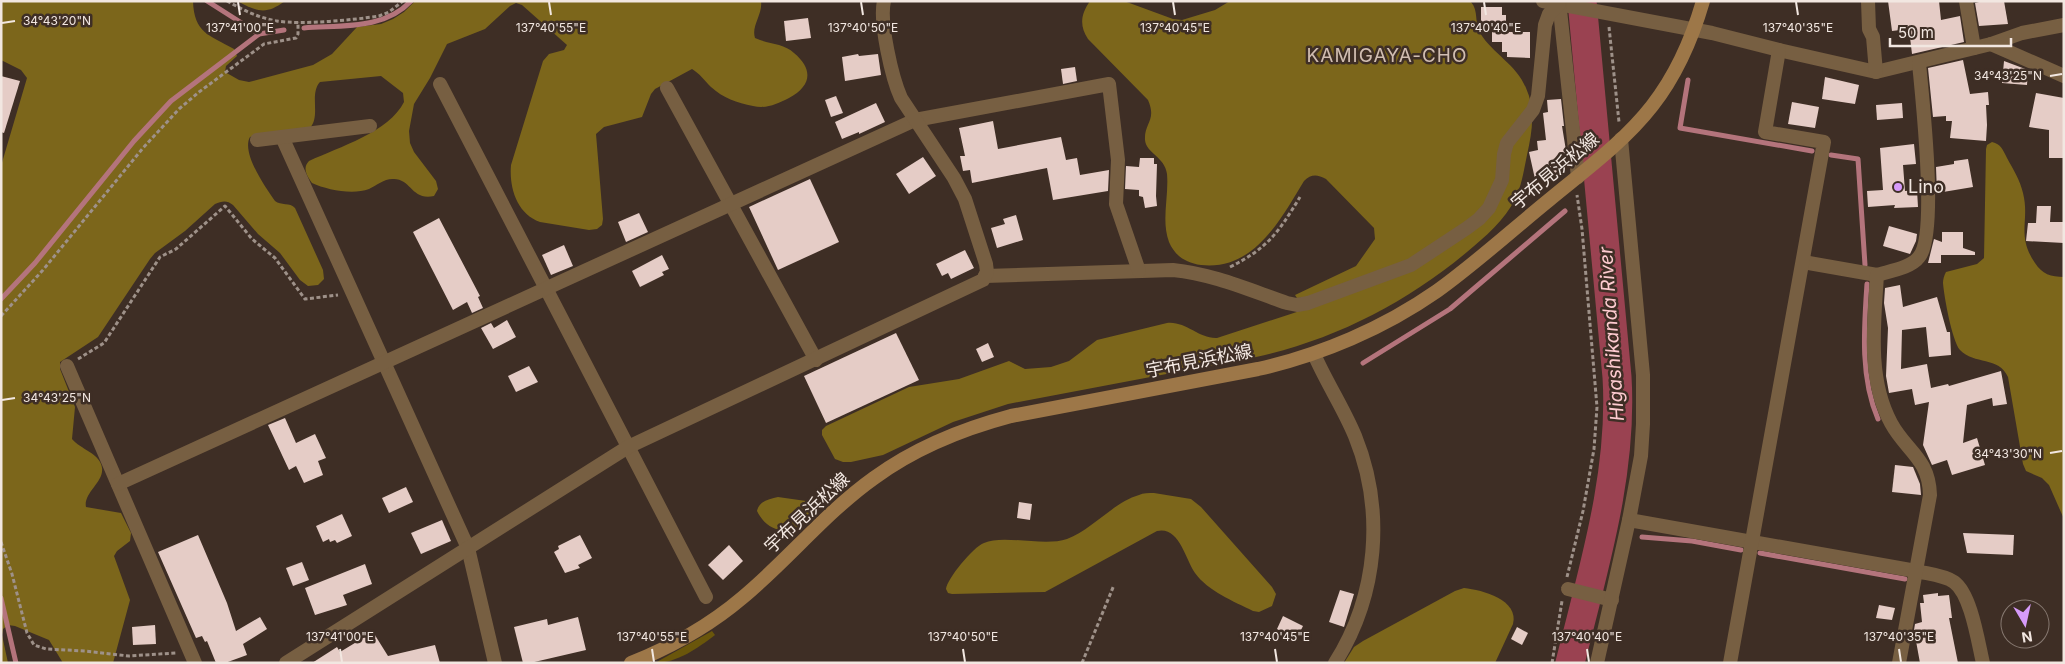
<svg xmlns="http://www.w3.org/2000/svg" width="2065" height="664" font-family="Inter,'Noto Sans JP',sans-serif">
  <style>
    .green { fill: #6a560b }
    .forest { fill: #7c661b }
    .lines { fill: none; stroke-linecap: round; stroke-linejoin: round }
    .stream { stroke: #b4747c; stroke-width: 5 }
    .river { stroke: #9a4251; stroke-width: 29 }
    .building { fill: #e5ccc6 }
    .path { stroke: #9e9189; stroke-width: 3; stroke-dasharray: 4 2.5; stroke-linecap: butt }
    .minor { stroke: #775f42; stroke-width: 14 }
    .tertiary { stroke: #775f42; stroke-width: 14 }
    .secondary { stroke: #9d7748; stroke-width: 14 }
    .ticks { fill: none; stroke: #f2e7e1; stroke-width: 2 }
    .poi-dot { fill: #d69bfa; stroke: #3e2e25; stroke-width: 2 }
    .labels { text-anchor: middle; stroke-width: 5; stroke-linejoin: round; paint-order: stroke }
    .street-label { font-size: 18px; fill: #f2e7e1; stroke: #3e2e25 }
    .poi-label { font-size: 18px; fill: #f2e7e1; stroke: #3e2e25; text-anchor: start }
    .neighbourhood-label { font-size: 19px; letter-spacing: 1px; fill: #d1bdb1; stroke: #3e2e25 }
    .water-label { font-size: 19px; font-style: italic; fill: #fecbd0; stroke: #3e2e25 }
    .ticks-label { font-size: 12px; text-anchor: middle; fill: #f2e7e1; stroke: #3e2e25; stroke-width: 5; stroke-linejoin: round; paint-order: stroke }
  </style>
  <rect width="100%" height="100%" fill="#3e2e25"/>
  <path class="green" d="M712,631L715,635C698,648 677,663 655,663Z"/>
  <g class="forest">
    <path d="M1,1H193C194,33 209,35 234,49L237,56L226,66L225,72L239,80L249,82L313,65L332,54L357,27L381,24L393,19L404,12L415,1H761C763,14 751,26 755,38C767,44 784,43 794,53C814,70 811,86 789,98C777,104 767,109 753,106C737,103 723,98 711,87C705,81 699,73 692,69L655,89L651,94L642,117L604,127L596,134L603,219L602,225L597,229L589,230L540,222C517,214 509,188 511,165L543,61L549,54L564,50L567,45L522,5L516,3L510,6L485,29L447,44L430,78L414,104L409,131L410,143L414,152L436,181L438,189L434,196C412,201 411,179 394,179C385,178 377,185 369,189C353,195 327,190 312,183C307,176 302,168 309,161C339,147 389,132 404,102L403,93L381,76L320,82C309,94 321,116 310,128L254,136L250,137C241,153 266,188 275,201C281,206 290,202 295,208L323,270L324,279L318,285L308,286L300,280L280,253L258,234L233,205C227,200 222,201 215,204L185,231L155,253L150,259L98,337L60,362V369L75,407L72,439C80,449 101,454 102,468C104,482 83,493 86,507L121,513L131,533L130,541L117,551L114,556L130,600L113,663H63L49,640L15,626L8,625L3,629L2,635L8,663H1V166L27,78L21,70L1,60Z"/>
    <path d="M237,1H285C266,15 258,12 237,1Z"/>
    <path d="M1090,1H1124L1173,19L1182,20L1215,10L1230,1L1471,2C1479,11 1474,23 1480,33C1493,54 1516,64 1526,88C1536,110 1532,132 1527,155C1524,169 1522,185 1515,199C1505,220 1485,237 1467,252C1406,303 1334,340 1256,357L1008,404L953,422L883,455L851,462H843L835,459L822,435V430L826,426L909,387L959,379L1009,361L1025,369L1051,367L1069,361L1097,340L1167,323C1186,321 1199,339 1217,338L1309,308L1311,297L1297,298L1295,295L1356,266L1375,239L1374,228L1326,179C1317,174 1311,174 1304,181C1281,219 1254,271 1201,265C1186,263 1175,256 1169,242C1161,221 1169,196 1167,174C1165,157 1146,153 1145,140C1144,123 1157,121 1148,100L1088,39C1079,25 1081,14 1090,1Z"/>
    <path d="M1992,142C2001,144 2003,150 2007,158C2013,169 2020,180 2023,193C2030,221 2016,235 2035,263C2042,274 2051,277 2064,277V519L2049,485L2042,478L2026,471L2023,464L2008,377C1999,356 1974,365 1960,350C1952,341 1944,296 1943,283C1943,279 1944,276 1946,272L1977,264L1984,258L1986,149L1987,145Z"/>
    <path d="M1154,493L1191,499L1201,507L1272,587L1276,594L1272,606L1259,612L1253,611C1233,601 1208,591 1195,573C1185,558 1179,526 1157,531L1045,592L952,594L948,593L946,589C947,579 973,547 984,543C1003,534 1044,547 1067,539C1093,529 1114,502 1139,495C1143,493 1149,493 1154,493Z"/>
    <path d="M778,497L806,501L812,504L813,511C801,535 770,538 757,511C759,501 769,499 778,497Z"/>
    <path d="M1464,588C1483,590 1519,600 1513,624L1495,663H1344L1354,647L1363,641L1455,591Z"/>
  </g>
  <g class="lines">
    <g class="stream">
      <polyline points="207,1 259,34"/>
      <path d="M304,28C341,25 384,30 411,1"/>
      <polyline points="1688,80 1680,128 1812,151"/>
      <polyline points="1831,155 1858,159 1865,265"/>
      <polyline points="1592,209 1602,208"/>
      <path d="M1867,284C1864,328 1860,377 1878,419"/>
      <polyline points="1,299 35,263 134,141 171,101 259,34 284,30"/>
      <polyline points="1363,363 1450,309 1565,211"/>
      <polyline points="1642,537 1692,541 1741,550"/>
      <polyline points="1760,553 1905,579"/>
      <polyline points="1,598 16,663"/>
    </g>
    <path class="river" d="M1570,663C1593,570 1623,473 1617,377L1582,1"/>
  </g>
  <g class="building">
    <polygon points="1888,1 1939,1 1941,20 1960,16 1964,42 1912,54 1909,29 1892,31"/>
    <polygon points="1983,1 2004,1 2008,24 1979,26 1975,3"/>
    <polygon points="1481,7 1502,7 1502,15 1506,15 1506,32 1530,32 1530,58 1507,57 1507,52 1502,52 1502,42 1492,42 1492,25 1481,26"/>
    <polygon points="808,18 811,38 786,41 784,21"/>
    <polygon points="858,54 859,56 878,54 881,75 845,81 842,57"/>
    <polygon points="1963,60 1970,94 1988,92 1989,105 1986,105 1987,125 1986,141 1950,138 1952,121 1946,121 1946,116 1933,117 1928,68"/>
    <polygon points="2004,61 2028,70 2027,85 2002,83"/>
    <polygon points="1075,67 1077,81 1063,84 1061,69"/>
    <polygon points="1,76 20,81 4,133 1,132"/>
    <polygon points="1825,77 1859,85 1855,104 1822,99"/>
    <polygon points="2036,93 2064,98 2064,158 2049,158 2049,130 2029,127"/>
    <polygon points="836,96 843,113 831,117 825,100"/>
    <polygon points="1561,99 1564,126 1562,126 1568,163 1561,164 1563,173 1535,179 1529,152 1538,150 1537,141 1546,140 1543,113 1548,112 1547,100"/>
    <polygon points="1792,102 1819,107 1815,128 1788,124"/>
    <polygon points="876,103 885,122 859,134 859,132 842,139 835,122"/>
    <polygon points="1902,103 1903,118 1877,120 1876,105"/>
    <polygon points="993,121 998,149 1061,137 1066,160 1077,158 1080,175 1109,170 1108,191 1053,200 1047,168 972,183 970,170 963,171 960,156 965,156 959,128"/>
    <polygon points="1914,144 1916,164 1903,165 1905,191 1917,190 1918,207 1894,208 1895,205 1868,207 1867,191 1883,190 1880,148"/>
    <polygon points="923,157 936,176 909,194 896,174"/>
    <polygon points="1140,158 1154,158 1154,164 1157,164 1156,196 1157,206 1145,208 1143,197 1139,196 1139,190 1125,189 1126,166 1139,167"/>
    <polygon points="1968,159 1973,187 1937,193 1936,167 1954,164 1954,161"/>
    <polygon points="810,179 839,242 778,270 749,207"/>
    <polygon points="2037,206 2051,206 2050,222 2064,222 2064,243 2026,241 2028,223 2036,223"/>
    <polygon points="639,213 648,232 626,242 618,222"/>
    <polygon points="1016,215 1023,240 997,248 991,228 1005,224 1003,219"/>
    <polygon points="439,218 480,296 478,297 483,308 472,313 467,302 453,310 413,232"/>
    <polygon points="1889,226 1917,234 1916,241 1910,254 1883,246"/>
    <polygon points="1942,232 1963,232 1963,248 1975,252 1975,255 1941,255 1941,263 1928,263 1934,239 1942,242"/>
    <polygon points="564,245 573,266 551,275 542,255"/>
    <polygon points="965,250 974,268 951,279 948,273 942,276 936,264"/>
    <polygon points="662,255 669,269 662,272 664,275 640,287 632,271"/>
    <polygon points="1900,285 1903,307 1937,297 1947,332 1950,332 1951,355 1929,357 1926,327 1902,330 1901,369 1927,364 1931,388 1948,384 1949,386 2001,371 2007,404 1993,406 1992,398 1967,405 1963,443 1977,438 1985,465 1952,475 1947,460 1932,465 1923,445 1929,402 1915,405 1912,389 1889,393 1886,376 1888,328 1884,303 1885,288"/>
    <polygon points="507,320 516,337 493,349 481,328 491,323 494,328"/>
    <polygon points="896,333 919,380 826,423 804,376"/>
    <polygon points="988,343 994,357 982,362 976,349"/>
    <polygon points="529,366 538,382 516,392 508,376"/>
    <polygon points="285,418 296,443 315,434 326,458 318,461 323,475 304,483 296,466 289,470 268,425"/>
    <polygon points="1895,465 1913,467 1920,484 1921,495 1892,492"/>
    <polygon points="406,487 413,502 389,513 382,498"/>
    <polygon points="1019,502 1032,504 1030,520 1017,518"/>
    <polygon points="342,514 352,536 337,543 335,540 330,542 329,539 323,542 316,526"/>
    <polygon points="442,520 451,541 421,554 411,533"/>
    <polygon points="1963,533 2014,535 2013,555 1967,553"/>
    <polygon points="198,535 227,603 236,631 260,617 267,629 243,644 247,655 225,663 216,663 207,641 205,642 202,636 196,638 158,552"/>
    <polygon points="580,535 592,558 578,565 580,568 565,573 554,552 559,549 558,546"/>
    <polygon points="729,545 743,561 723,580 708,565"/>
    <polygon points="302,562 309,580 293,586 286,568"/>
    <polygon points="365,564 372,584 343,595 347,605 315,615 305,588"/>
    <polygon points="1340,590 1354,594 1344,627 1329,622"/>
    <polygon points="1938,593 1938,596 1949,595 1952,618 1949,618 1958,663 1920,663 1914,630 1915,624 1922,622 1920,603 1924,603 1923,595"/>
    <polygon points="1879,605 1895,608 1892,620 1876,618"/>
    <polygon points="1283,616 1303,626 1296,640 1277,629"/>
    <polygon points="578,617 586,650 530,663 523,663 514,627 547,619 548,625"/>
    <polygon points="155,625 156,644 133,645 132,627"/>
    <polygon points="1517,627 1528,633 1522,645 1511,639"/>
    <polygon points="373,632 388,656 435,645 440,663 312,663 337,647 340,652"/>
  </g>
  <g class="lines">
    <g class="path">
      <path d="M227,1C243,10 259,18 277,21C302,25 353,20 379,16L389,12L403,1"/>
      <polyline points="1609,27 1619,122"/>
      <path d="M1230,267C1268,248 1278,233 1300,197"/>
      <polyline points="1,316 43,270 143,148 179,109 199,92 264,44 296,38 298,34 298,22"/>
      <polyline points="78,359 104,343 160,257 176,249 225,206 252,239 275,258 305,299 338,295"/>
      <polyline points="1,542 12,574 27,633 34,645 46,649 85,651 129,656 176,653"/>
      <polyline points="1567,577 1583,511 1594,449 1597,407 1582,229 1577,195"/>
      <polyline points="1082,663 1114,585"/>
      <polyline points="1552,663 1562,601"/>
    </g>
    <g class="minor">
      <polyline points="1543,1 1712,33 1779,50 1876,72 1991,44 2022,33 2064,25"/>
      <polyline points="1559,1 1578,177"/>
      <polyline points="1868,1 1869,29 1873,37 1876,72"/>
      <polyline points="1966,1 1974,48"/>
      <polyline points="1991,44 2064,76"/>
      <polyline points="440,84 706,597"/>
      <polyline points="667,88 816,360"/>
      <polyline points="282,137 468,548"/>
      <polyline points="257,140 370,126"/>
      <polyline points="1803,262 1877,275"/>
      <path d="M985,276L1173,270C1213,274 1249,290 1287,303L1297,305L1308,303L1411,265L1467,228L1479,219L1489,208L1502,180L1504,154L1507,143L1533,110L1538,96L1545,25L1549,14L1559,4"/>
      <path d="M1314,354C1326,382 1343,407 1355,436C1385,510 1378,595 1335,663"/>
      <polyline points="67,366 195,663"/>
      <polyline points="118,484 915,120 1109,84 1118,160 1116,204 1139,271"/>
      <path d="M1629,520L1916,571C1928,574 1944,575 1954,582C1971,594 1978,642 1983,663"/>
      <polyline points="1568,589 1612,600"/>
      <polyline points="1597,663 1629,520 1641,456 1643,424 1643,375 1621,139"/>
      <polyline points="1730,663 1824,142 1765,132 1779,50"/>
      <path d="M1899,663L1930,495C1929,458 1906,451 1891,423C1867,379 1874,323 1877,275C1890,271 1911,268 1919,257C1938,235 1922,96 1919,63"/>
    </g>
    <g class="tertiary">
      <polyline points="468,548 495,663"/>
      <path d="M286,663L628,447L983,280L987,272L986,264L965,199L954,178L901,98C892,78 879,22 884,1"/>
    </g>
    <path class="secondary" d="M631,663C671,647 709,626 742,598C788,560 825,513 874,478C915,448 962,429 1011,416L1258,369C1321,355 1384,328 1437,291C1476,263 1512,230 1549,200C1584,171 1624,142 1652,106C1677,74 1692,39 1703,1"/>
  </g>
  <path class="ticks" d="M238,2L240,15M549,2L551,15M861,2L863,15M1173,2L1175,15M1484,2L1486,15M1796,2L1798,15M2,23L15,21M2050,76L2062,74M2,400L15,398M2050,453L2062,451M340,649L342,662M652,649L654,662M963,649L965,662M1275,649L1277,662M1587,649L1589,662M1899,649L1901,662"/>
  <circle class="poi-dot" cx="1898" cy="187" r="5"/>
  <g class="labels">
    <g class="street-label">
      <text transform="translate(1555 171) rotate(-40)" y="6">宇布見浜松線</text>
      <text transform="translate(1199 361) rotate(-11)" y="6">宇布見浜松線</text>
      <text transform="translate(807 513) rotate(-43)" y="6">宇布見浜松線</text>
    </g>
    <g class="poi-label">
      <text x="1908" y="193">Lino</text>
    </g>
    <g class="neighbourhood-label">
      <text x="1387" y="62">KAMIGAYA-CHO</text>
    </g>
    <g class="water-label">
      <text transform="translate(1611 334) rotate(-94)" y="7">Higashikanda River</text>
    </g>
  </g>
  <g class="ticks-label">
    <text x="57" y="25">34°43'20"N</text>
    <text x="240" y="32">137°41'00"E</text>
    <text x="551" y="32">137°40'55"E</text>
    <text x="863" y="32">137°40'50"E</text>
    <text x="1175" y="32">137°40'45"E</text>
    <text x="1486" y="32">137°40'40"E</text>
    <text x="1798" y="32">137°40'35"E</text>
    <text x="2008" y="80">34°43'25"N</text>
    <text x="57" y="402">34°43'25"N</text>
    <text x="2008" y="458">34°43'30"N</text>
    <text x="340" y="641">137°41'00"E</text>
    <text x="652" y="641">137°40'55"E</text>
    <text x="963" y="641">137°40'50"E</text>
    <text x="1275" y="641">137°40'45"E</text>
    <text x="1587" y="641">137°40'40"E</text>
    <text x="1899" y="641">137°40'35"E</text>
  </g>
  <rect width="2065" height="664" fill="none" stroke="#f2e7e1" stroke-width="5"/>
  <g transform="translate(2025 624) rotate(171)"><circle r="24" fill="#3e2e25" stroke="#867870"/>
  <path d="M0-4L9 19L0 12L-9 19Z" fill="#d69bfa"/>
  <text y="-8" font-size="14" font-weight="bold" text-anchor="middle" fill="#f2e7e1">N</text>
  </g>
  <path d="M1890 38v8h121v-8" fill="none" stroke="#f2e7e1" stroke-width="2.5"/>
  <text x="1898" y="38" font-size="15" fill="#f2e7e1" stroke="#3e2e25" stroke-width="4" paint-order="stroke">50 m</text>
</svg>
